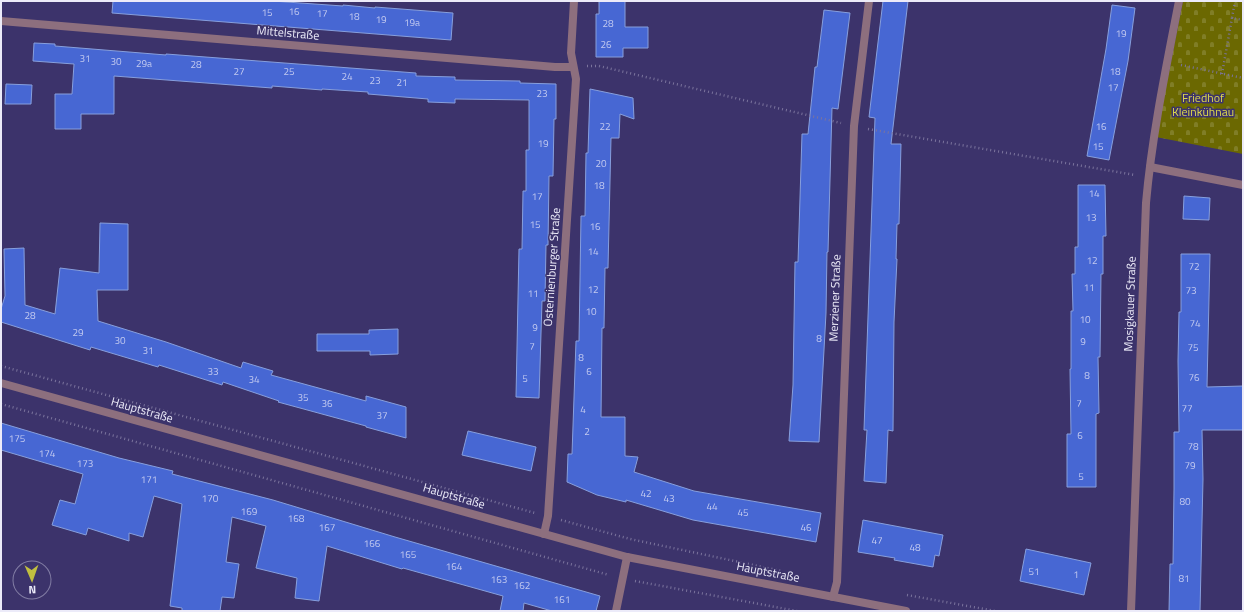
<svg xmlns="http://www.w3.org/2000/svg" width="1244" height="612" font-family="'Titillium Web',sans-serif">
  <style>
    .cemetery { fill: url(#cemetery-stones) }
    .building { fill: #4767d3; stroke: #879fdd }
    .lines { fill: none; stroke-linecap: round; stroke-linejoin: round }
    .path { stroke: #7b749d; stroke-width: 2.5; stroke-dasharray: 1 3; stroke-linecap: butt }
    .street { stroke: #8d6f7e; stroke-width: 8 }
    .labels { text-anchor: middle; stroke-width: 3; stroke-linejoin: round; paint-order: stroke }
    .number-label { font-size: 10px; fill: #c3caf0 }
    .street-label { font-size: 12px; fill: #ecebf9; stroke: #3c336b }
    .park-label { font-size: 12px; fill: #deda4c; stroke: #3c336b }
  </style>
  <defs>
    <pattern id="cemetery-stones" width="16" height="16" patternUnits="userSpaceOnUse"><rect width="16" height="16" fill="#6b6801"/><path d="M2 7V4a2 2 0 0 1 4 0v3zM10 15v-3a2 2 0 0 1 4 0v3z" fill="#807e27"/></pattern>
  </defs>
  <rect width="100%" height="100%" fill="#3c336b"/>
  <polygon class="cemetery" points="1183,1 1243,1 1243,154 1156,137"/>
  <g class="building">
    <polygon points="113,1 272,1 343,6 343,5 375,8 375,7 453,13 451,40 112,13"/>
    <polygon points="599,1 625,1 625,27 648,27 648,48 623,48 623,57 596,57 596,14 599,14"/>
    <polygon points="883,1 908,1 891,144 901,144 899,224 897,224 896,259 897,259 894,322 893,431 888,430 886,483 864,481 867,430 864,430 875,118 869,117"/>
    <polygon points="1112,5 1135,8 1128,61 1109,160 1087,156 1106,49"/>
    <polygon points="824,10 850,13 838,109 832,108 828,252 827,252 826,313 819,442 789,441 793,385 795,262 798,262 802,134 808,134 815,67 817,67"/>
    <polygon points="34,43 55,44 55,46 166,55 166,54 416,73 416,76 455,77 455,80 520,81 520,83 556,84 556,119 554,119 553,176 549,176 548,245 546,245 545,301 542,301 539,398 516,397 519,249 522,249 523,191 526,191 526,150 529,150 529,100 455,99 455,103 428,102 428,99 368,94 368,92 322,89 322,90 272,86 272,88 114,76 114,114 81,114 81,129 55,129 55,94 72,94 74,64 33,61"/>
    <polygon points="6,84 32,85 31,104 5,104"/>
    <polygon points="590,89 633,98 634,119 620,114 619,138 611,138 608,268 605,268 604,328 602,328 601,417 625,417 625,456 638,457 634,472 694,491 821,513 816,542 693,520 626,500 626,502 597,495 567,482 568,454 572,454 576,341 579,341 581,216 585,216 586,153 588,153"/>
    <polygon points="1078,185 1105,185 1106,236 1103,236 1103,274 1101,274 1100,357 1098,357 1099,413 1096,414 1096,487 1067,487 1067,434 1071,434 1070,369 1071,369 1071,311 1073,311 1072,274 1075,274 1075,247 1078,247"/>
    <polygon points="1184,196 1210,198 1209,220 1183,219"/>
    <polygon points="100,223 128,224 128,290 97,290 98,321 166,342 241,368 243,362 273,371 271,375 366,401 366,396 406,407 406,438 366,427 366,426 278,402 279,401 223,382 222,385 159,365 158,367 91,347 90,350 1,322 1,309 5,296 4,249 24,248 25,305 55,314 60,268 99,273"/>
    <polygon points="1181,254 1210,254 1207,387 1243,386 1243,430 1202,430 1203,479 1200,611 1169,611 1170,564 1173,564 1174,489 1174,432 1179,432 1178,361 1179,312 1181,312"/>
    <polygon points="398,329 398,354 370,355 370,351 317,351 317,334 369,334 369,330"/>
    <polygon points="1,423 119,458 173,471 172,474 273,500 395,537 600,596 596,611 552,611 524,603 523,611 500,611 503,596 403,568 402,569 327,546 319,601 295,598 297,578 256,568 266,526 232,517 226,562 239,564 234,598 222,597 220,611 182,611 182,608 170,606 182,504 154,496 143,537 129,533 129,541 88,528 86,535 52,525 60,500 75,504 83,474 1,450"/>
    <polygon points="468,431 536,447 531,471 462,455"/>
    <polygon points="863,520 943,535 939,556 935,555 933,567 894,560 895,558 858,552"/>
    <polygon points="1026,549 1091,563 1084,595 1020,581"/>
  </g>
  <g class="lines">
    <g class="path">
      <polyline points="1235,1 1232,18 1243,20"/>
      <polyline points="1181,65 1243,78"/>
      <polyline points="587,66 599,66 841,123"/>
      <polyline points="1222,74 1232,18"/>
      <polyline points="868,129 1135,175"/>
      <polyline points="1,366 535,513"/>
      <polyline points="1,404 609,575"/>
      <polyline points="561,520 630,539 782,571"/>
      <polyline points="635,581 797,611"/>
      <polyline points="907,595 995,611"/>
    </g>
    <g class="street">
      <polyline points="1,21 555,67 573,67"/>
      <polyline points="1150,167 1243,185"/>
      <polyline points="1,383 627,557 906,611"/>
      <polyline points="544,534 548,516 576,79 571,53 574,1"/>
      <polyline points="833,597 837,582 854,126 869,1"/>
      <polyline points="616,611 627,557"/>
      <path d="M1131,611L1146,203C1152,135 1166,68 1179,1"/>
    </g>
  </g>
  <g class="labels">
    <g class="number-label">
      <text x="294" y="15">16</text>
      <text x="267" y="16">15</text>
      <text x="322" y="17">17</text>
      <text x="354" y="20">18</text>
      <text x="381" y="23">19</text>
      <text x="412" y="26">19a</text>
      <text x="608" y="27">28</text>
      <text x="1121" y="37">19</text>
      <text x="606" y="48">26</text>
      <text x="85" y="62">31</text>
      <text x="116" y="65">30</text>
      <text x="144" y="67">29a</text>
      <text x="196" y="68">28</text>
      <text x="239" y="75">27</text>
      <text x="289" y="75">25</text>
      <text x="1115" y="75">18</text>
      <text x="347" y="80">24</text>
      <text x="375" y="84">23</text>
      <text x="402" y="86">21</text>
      <text x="1113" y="91">17</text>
      <text x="542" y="97">23</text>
      <text x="605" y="130">22</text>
      <text x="1101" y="130">16</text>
      <text x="543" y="147">19</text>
      <text x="1098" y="150">15</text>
      <text x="601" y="167">20</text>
      <text x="599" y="189">18</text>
      <text x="1094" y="197">14</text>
      <text x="537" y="200">17</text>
      <text x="1091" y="221">13</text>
      <text x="535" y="228">15</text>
      <text x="595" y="230">16</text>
      <text x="593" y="255">14</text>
      <text x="1092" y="264">12</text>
      <text x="1194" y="270">72</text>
      <text x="1089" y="291">11</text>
      <text x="593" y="293">12</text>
      <text x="1191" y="294">73</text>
      <text x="533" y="297">11</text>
      <text x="591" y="315">10</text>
      <text x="30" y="319">28</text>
      <text x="1085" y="323">10</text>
      <text x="1195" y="327">74</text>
      <text x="535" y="331">9</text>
      <text x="78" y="336">29</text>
      <text x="819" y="342">8</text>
      <text x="120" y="344">30</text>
      <text x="1083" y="345">9</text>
      <text x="532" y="350">7</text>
      <text x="1193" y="351">75</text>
      <text x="148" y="354">31</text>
      <text x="581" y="361">8</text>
      <text x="213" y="375">33</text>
      <text x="589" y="375">6</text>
      <text x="1087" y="379">8</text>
      <text x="1194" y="381">76</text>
      <text x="525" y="382">5</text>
      <text x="254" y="383">34</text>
      <text x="303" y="401">35</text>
      <text x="327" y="407">36</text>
      <text x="1079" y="407">7</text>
      <text x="1187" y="412">77</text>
      <text x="583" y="413">4</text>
      <text x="382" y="419">37</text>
      <text x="587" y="435">2</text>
      <text x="1080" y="439">6</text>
      <text x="17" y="442">175</text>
      <text x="1193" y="450">78</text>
      <text x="47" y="457">174</text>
      <text x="85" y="467">173</text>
      <text x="1190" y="469">79</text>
      <text x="1081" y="480">5</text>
      <text x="149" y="483">171</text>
      <text x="646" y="497">42</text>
      <text x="210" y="502">170</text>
      <text x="669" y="502">43</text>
      <text x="1185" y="505">80</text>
      <text x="712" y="510">44</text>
      <text x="249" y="515">169</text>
      <text x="743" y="516">45</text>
      <text x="296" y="522">168</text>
      <text x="327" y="531">167</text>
      <text x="806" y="531">46</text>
      <text x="877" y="544">47</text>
      <text x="372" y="547">166</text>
      <text x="915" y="551">48</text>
      <text x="408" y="558">165</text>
      <text x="454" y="570">164</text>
      <text x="1034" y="575">51</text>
      <text x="1076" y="578">1</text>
      <text x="1184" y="582">81</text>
      <text x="499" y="583">163</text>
      <text x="522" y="589">162</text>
      <text x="562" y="603">161</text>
    </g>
    <g class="street-label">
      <text transform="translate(288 33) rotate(5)" y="4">Mittelstraße</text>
      <text transform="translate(552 267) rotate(-86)" y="4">Osternienburger Straße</text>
      <text transform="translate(835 298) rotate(-88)" y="4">Merziener Straße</text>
      <text transform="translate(1130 304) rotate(-88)" y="4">Mosigkauer Straße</text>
      <text transform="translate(142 410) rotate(16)" y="4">Hauptstraße</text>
      <text transform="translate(454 496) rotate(16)" y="4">Hauptstraße</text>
      <text transform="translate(768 572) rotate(11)" y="4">Hauptstraße</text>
    </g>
    <g class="park-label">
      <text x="1203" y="102">Friedhof<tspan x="1203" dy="14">Kleinkühnau</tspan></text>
    </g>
  </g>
  <rect width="1244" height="612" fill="none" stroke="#ecebf9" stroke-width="4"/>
  <g transform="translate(32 580) rotate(178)"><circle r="19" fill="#3c336b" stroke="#827da4"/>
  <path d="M0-3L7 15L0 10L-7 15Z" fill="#c1be40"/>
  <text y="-6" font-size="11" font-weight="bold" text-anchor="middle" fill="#ecebf9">N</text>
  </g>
</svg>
